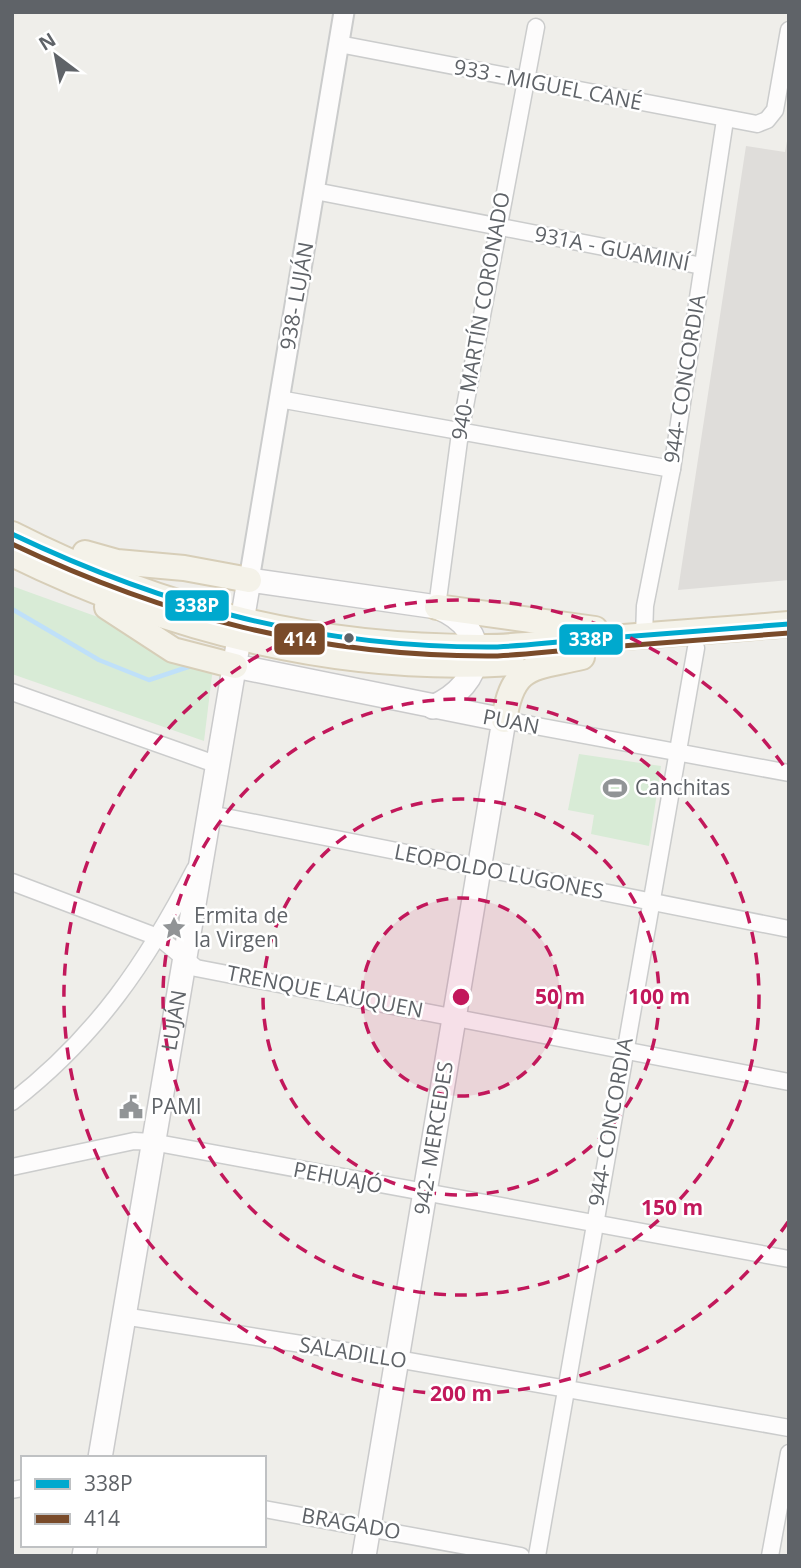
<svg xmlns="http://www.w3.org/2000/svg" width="801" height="1568" font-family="'Open Sans',sans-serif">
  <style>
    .industrial { fill: #dfddda }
    .green { fill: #d8ebd6 }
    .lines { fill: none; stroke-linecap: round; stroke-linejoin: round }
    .stream { stroke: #bfe0f9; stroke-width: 4.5 }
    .minor-casing { stroke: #cbcccc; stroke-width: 19 }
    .tertiary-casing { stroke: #cbcccc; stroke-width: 23 }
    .secondary-casing { stroke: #cacacb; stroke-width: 26 }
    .primary-casing { stroke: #d7ceb8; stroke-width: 28 }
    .minor { stroke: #fdfcfc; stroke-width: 16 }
    .tertiary { stroke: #fdfcfc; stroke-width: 19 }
    .secondary { stroke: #fdfcfc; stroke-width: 23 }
    .primary { stroke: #f4f2e9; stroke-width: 24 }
    .bus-1-casing { stroke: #fff; stroke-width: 10 }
    .bus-2-casing { stroke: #fff; stroke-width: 10 }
    .bus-1 { stroke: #00a9ce; stroke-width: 5 }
    .bus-2 { stroke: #7a4b2a; stroke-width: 5 }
    .ring { fill: none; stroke: #c2185b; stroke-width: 3.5; stroke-dasharray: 12 9 }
    .bus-dot { fill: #5f6368; stroke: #fff; stroke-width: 2.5 }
    .labels { text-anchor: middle; stroke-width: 5; stroke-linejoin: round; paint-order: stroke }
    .street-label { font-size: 21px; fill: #5f6368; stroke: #fff }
    .poi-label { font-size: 21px; fill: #5f6368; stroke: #fff; text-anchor: start }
    .centre { fill: #c2185b; stroke: #fff; stroke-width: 3.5 }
    .ring-label { font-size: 21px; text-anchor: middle; font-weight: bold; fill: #c2185b; stroke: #fff; stroke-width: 5; stroke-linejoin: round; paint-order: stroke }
    .line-badge { stroke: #fff; stroke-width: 2.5 }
    .badge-label { font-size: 19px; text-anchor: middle; font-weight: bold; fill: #fff }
  </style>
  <rect width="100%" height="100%" fill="#efeeea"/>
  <polygon class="industrial" points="789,130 789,580 678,590 746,146 785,152"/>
  <g class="green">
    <polygon points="12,586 214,659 204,741 12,674"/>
    <polygon points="579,754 661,766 649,846 591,834 594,815 568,810"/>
  </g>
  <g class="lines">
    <polyline class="stream" points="12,609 99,660 149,680 194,665"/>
    <g class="minor-casing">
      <g id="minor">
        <polyline points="339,44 757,124 767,120 775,110 789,30"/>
        <polyline points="315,191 702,266"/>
        <polyline points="279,399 672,469"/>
        <polyline points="437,607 460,433 536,27"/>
        <polyline points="644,636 645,606 672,469 725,120"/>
        <polyline points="12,692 218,765"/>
        <polyline points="504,720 789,773"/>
        <polyline points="210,814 789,929"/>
        <polyline points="12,882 160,938 196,968 789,1082"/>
        <path d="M12,1102C96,1037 147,962 195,869"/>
        <polyline points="12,1167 134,1141 152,1142 789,1259"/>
        <polyline points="123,1316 397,1359 789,1428"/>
        <polyline points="12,1490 23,1488"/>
        <polyline points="264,1509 521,1556"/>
        <polyline points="537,1556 696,648"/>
        <polyline points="770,1556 789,1453"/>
      </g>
    </g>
    <g class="tertiary-casing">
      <polyline id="tertiary" points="249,580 344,12"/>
    </g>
    <g class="secondary-casing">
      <g id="secondary">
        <polyline points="235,666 504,720 364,1556"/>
        <path id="s1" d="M100,1458L249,580L437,607C494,630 485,684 433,707"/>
        <polyline points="84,1556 86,1545"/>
      </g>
    </g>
    <g class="primary-casing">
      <g id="primary">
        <path d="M12,534C165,612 315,648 487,647C519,647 551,642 582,640C651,635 720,630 789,624"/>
        <polyline points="85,553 117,562 184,568 249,580"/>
        <path d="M12,554C167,630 338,674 512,663"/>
        <polyline points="107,607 173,650 235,666"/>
        <polyline points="437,607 595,629"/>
        <path d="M504,720C513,663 532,669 582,657"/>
      </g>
    </g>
    <use href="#minor" class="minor"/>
    <use href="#tertiary" class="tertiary"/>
    <use href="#secondary" class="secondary"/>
    <use href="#primary" class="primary"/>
    <g class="bus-1-casing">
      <path id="bus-1" d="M12,534C167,608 316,647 487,647C519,647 551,642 583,640C651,635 720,630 789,624"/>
    </g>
    <g class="bus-2-casing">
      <path id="bus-2" d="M12,544C166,617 316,656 487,656C519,656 551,651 583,649C651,644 720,639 789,633"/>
    </g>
    <use href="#bus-1" class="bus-1"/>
    <use href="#bus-2" class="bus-2"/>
  </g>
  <circle cx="461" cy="997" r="99" fill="#c2185b" fill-opacity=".12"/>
  <g class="ring">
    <circle cx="461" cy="997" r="99"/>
    <circle cx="461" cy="997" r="198"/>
    <circle cx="461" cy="997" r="298"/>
    <path d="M788 1222A397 397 0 1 1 788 772"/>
  </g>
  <defs>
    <g id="stadium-bare" transform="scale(1.89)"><path d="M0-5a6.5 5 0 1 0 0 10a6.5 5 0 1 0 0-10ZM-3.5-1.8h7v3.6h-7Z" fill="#919496" stroke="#fff" stroke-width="2.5" paint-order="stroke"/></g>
    <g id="sight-bare" transform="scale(1.89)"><path d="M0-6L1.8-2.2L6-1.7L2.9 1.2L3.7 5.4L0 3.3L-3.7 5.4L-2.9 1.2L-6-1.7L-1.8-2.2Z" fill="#919496" stroke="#fff" stroke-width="2.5" paint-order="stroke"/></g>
    <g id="civic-bare" transform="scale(1.89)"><path d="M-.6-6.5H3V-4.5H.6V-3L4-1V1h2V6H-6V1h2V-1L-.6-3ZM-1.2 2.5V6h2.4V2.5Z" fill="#919496" stroke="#fff" stroke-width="2.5" paint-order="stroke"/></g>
  </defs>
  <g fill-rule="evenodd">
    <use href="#stadium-bare" x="615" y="788"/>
    <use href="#sight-bare" x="174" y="928"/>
    <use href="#civic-bare" x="131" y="1107"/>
  </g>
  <circle class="bus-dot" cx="349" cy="638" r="6"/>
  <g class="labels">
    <g class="street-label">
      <text transform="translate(548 85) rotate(11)" y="7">933 - MIGUEL CANÉ</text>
      <text transform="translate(612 249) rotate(11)" y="7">931A - GUAMINÍ</text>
      <text transform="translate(297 296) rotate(-80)" y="7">938- LUJÁN</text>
      <text transform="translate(481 316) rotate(-80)" y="7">940- MARTÍN CORONADO</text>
      <text transform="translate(685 379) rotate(-81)" y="7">944- CONCORDIA</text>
      <text transform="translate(511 722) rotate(11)" y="7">PUAN</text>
      <text transform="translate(499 872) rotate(11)" y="7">LEOPOLDO LUGONES</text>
      <text transform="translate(325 992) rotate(11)" y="7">TRENQUE LAUQUEN</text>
      <text dy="7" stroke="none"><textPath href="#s1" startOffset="444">LUJÁN</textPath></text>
      <text transform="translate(611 1122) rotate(-80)" y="7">944- CONCORDIA</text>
      <text transform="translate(434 1138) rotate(-81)" y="7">942- MERCEDES</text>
      <text transform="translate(338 1178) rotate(11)" y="7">PEHUAJÓ</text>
      <text transform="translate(353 1353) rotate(9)" y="7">SALADILLO</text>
      <text transform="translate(351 1524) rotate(10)" y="7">BRAGADO</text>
    </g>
    <g class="poi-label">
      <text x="635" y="795">Canchitas</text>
      <text x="194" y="923">Ermita de<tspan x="194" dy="24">la Virgen</tspan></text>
      <text x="151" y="1114">PAMI</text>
    </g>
  </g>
  <circle cx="461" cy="997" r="10" class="centre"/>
  <g class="ring-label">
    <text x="560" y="1004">50 m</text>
    <text x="659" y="1004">100 m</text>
    <text x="672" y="1215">150 m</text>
    <text x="461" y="1401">200 m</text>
  </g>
  <g class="line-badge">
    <rect x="164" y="589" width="66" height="33" rx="7" fill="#00a9ce"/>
    <rect x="273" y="622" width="53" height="34" rx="7" fill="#7a4b2a"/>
    <rect x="558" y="623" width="66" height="33" rx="7" fill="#00a9ce"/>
  </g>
  <g class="badge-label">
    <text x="197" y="612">338P</text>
    <text x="300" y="646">414</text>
    <text x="591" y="646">338P</text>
  </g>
  <rect width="801" height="1568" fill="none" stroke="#5f6368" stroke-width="28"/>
  <rect x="21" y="1456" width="245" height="91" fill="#ffffff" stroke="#bfc1c3" stroke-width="2"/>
  <rect x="35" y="1479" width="35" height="10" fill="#00a9ce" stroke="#bfc1c3" stroke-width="2"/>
  <text x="84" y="1491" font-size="21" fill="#5f6368">338P</text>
  <rect x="35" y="1514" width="35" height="10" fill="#7a4b2a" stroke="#bfc1c3" stroke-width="2"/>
  <text x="84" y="1526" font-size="21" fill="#5f6368">414</text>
  <g transform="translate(56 56) rotate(328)" stroke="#ffffff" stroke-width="5" paint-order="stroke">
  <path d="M0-5L12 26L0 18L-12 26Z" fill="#5f6368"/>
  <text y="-10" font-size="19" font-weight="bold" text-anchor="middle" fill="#5f6368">N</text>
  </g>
</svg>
